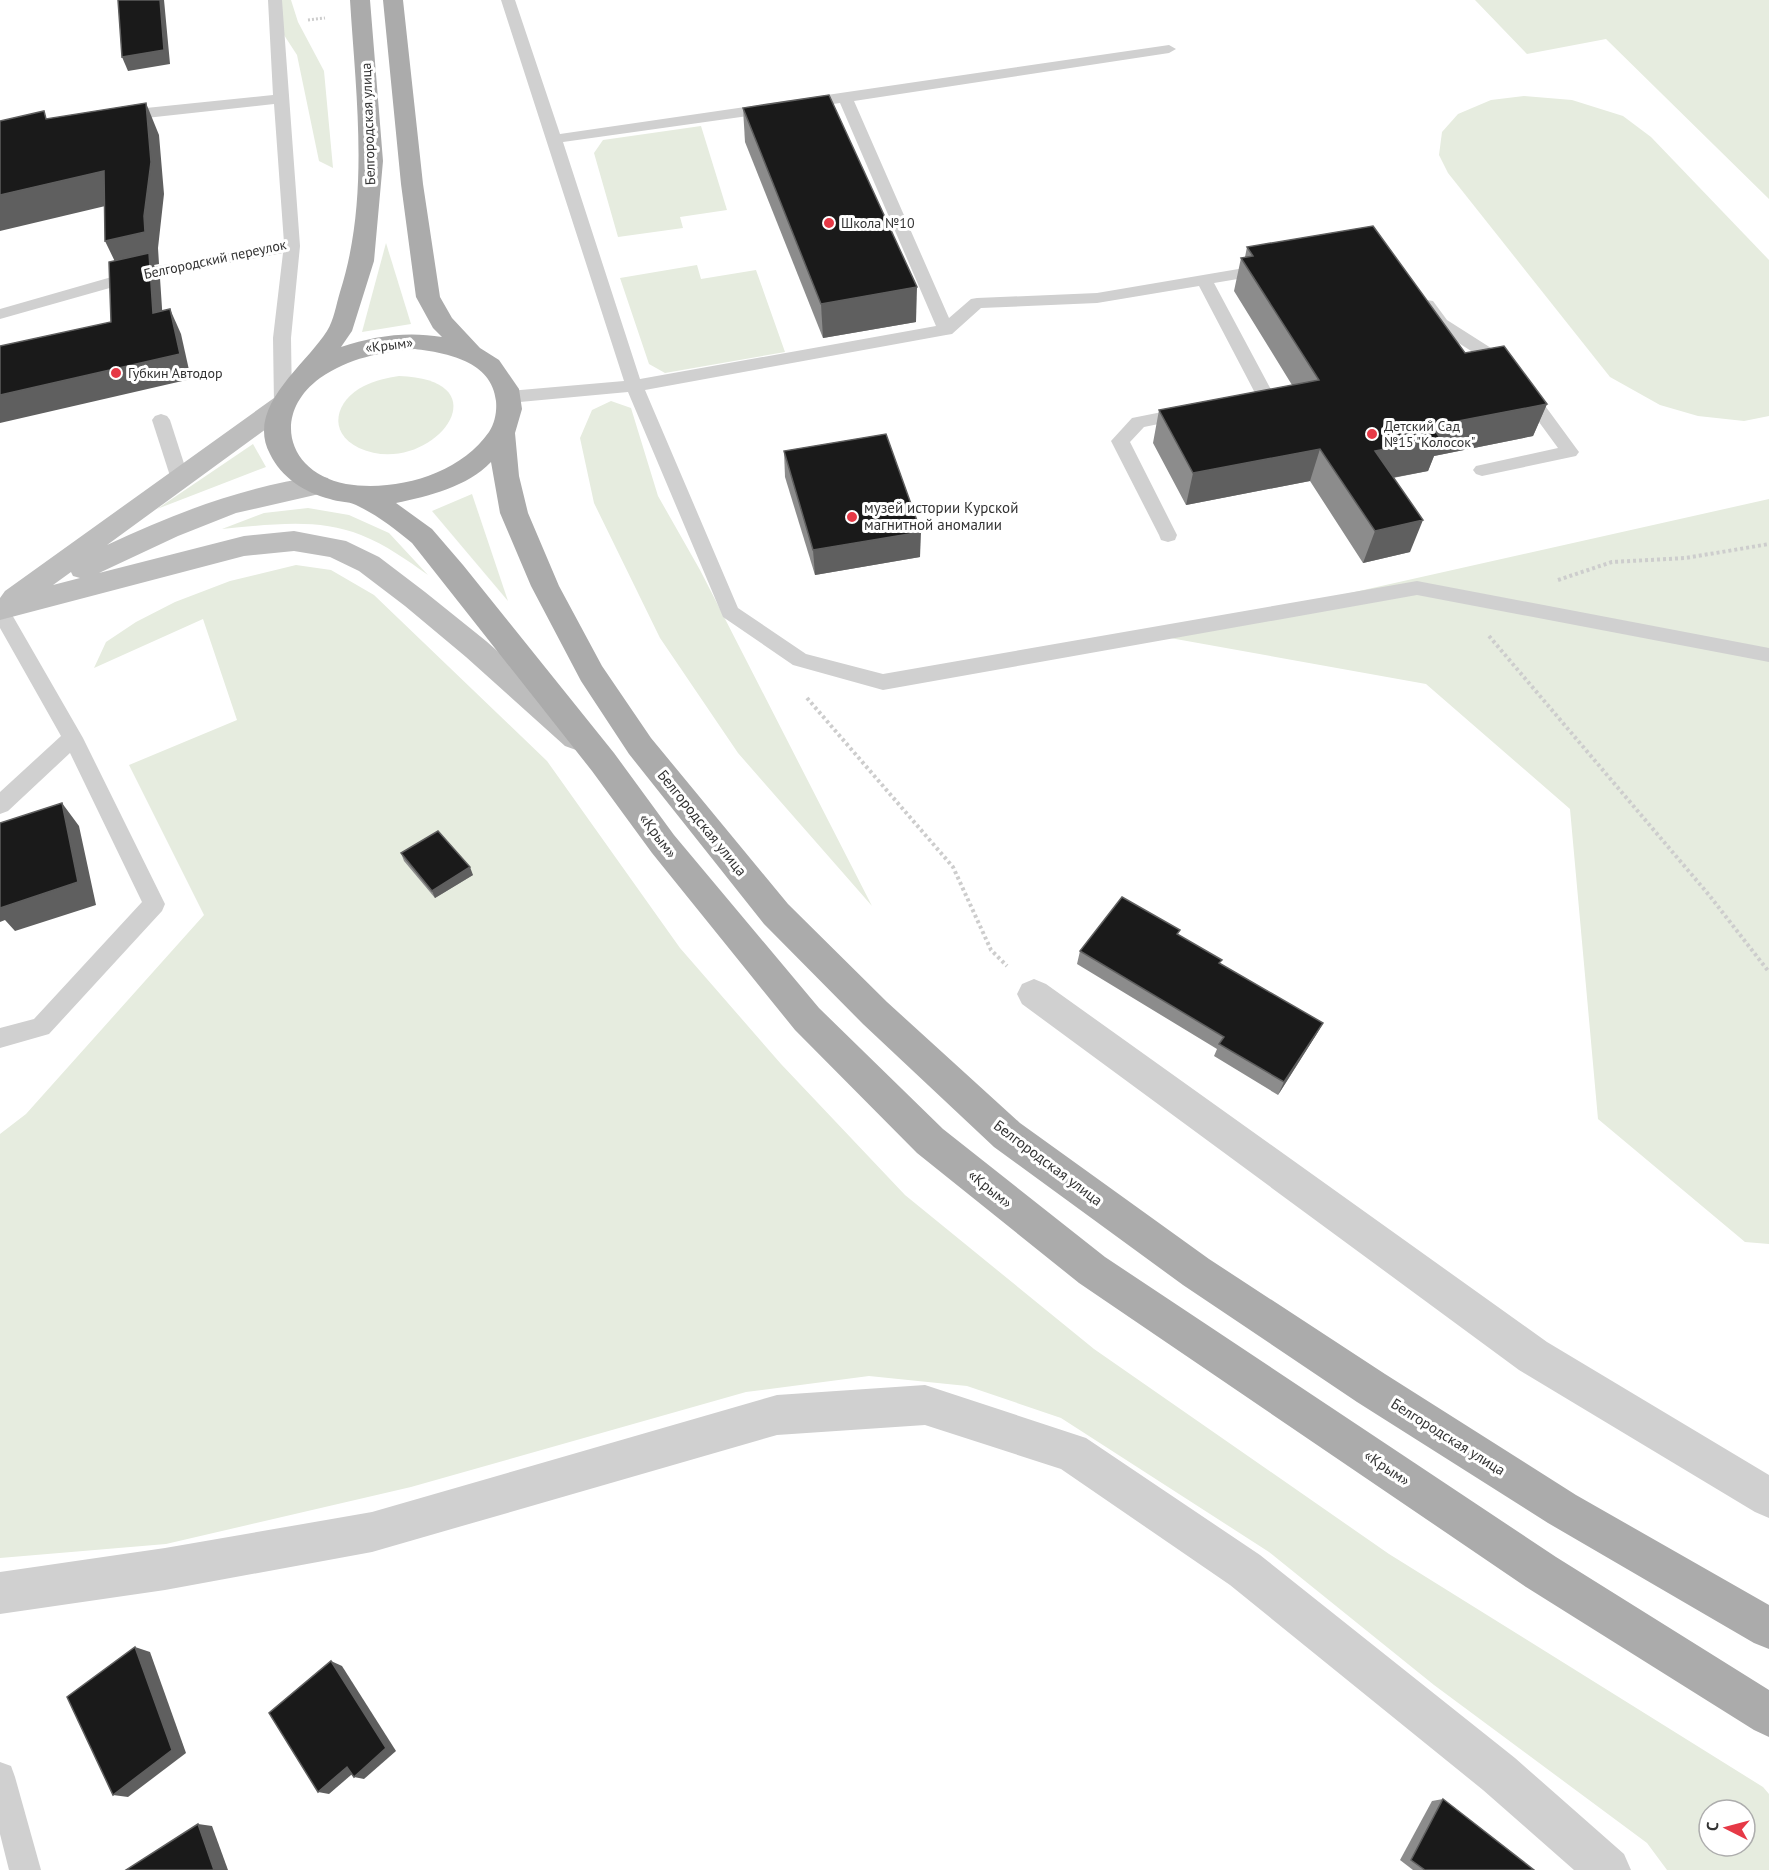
<svg xmlns="http://www.w3.org/2000/svg" width="1769" height="1870" font-family="'PT Sans',sans-serif">
  <style>
    .green { fill: #e6ecdf; fill-rule: evenodd }
    .lines { fill: none; stroke-linecap: round; stroke-linejoin: round }
    .path-far1 { stroke: #cdcdcd; stroke-width: 3; stroke-dasharray: 2 2; stroke-linecap: butt }
    .path { stroke: #cdcdcd; stroke-width: 4; stroke-dasharray: 3 3; stroke-linecap: butt }
    .service { fill: #d0d0d0; fill-rule: evenodd }
    .minor { fill: #d0d0d0; fill-rule: evenodd }
    .secondary { fill: #bdbdbd; fill-rule: evenodd }
    .primary { fill: #ababab; fill-rule: evenodd }
    .wall { fill: #8c8c8c }
    .shaded-wall { fill: #5f5f5f }
    .building { fill: #1a1a1a; stroke: #5f5f5f; stroke-width: 1.5 }
    .poi-dot { fill: #e63946; stroke: #fff; stroke-width: 2 }
    .labels { text-anchor: middle; stroke-width: 6; stroke-linejoin: round; paint-order: stroke }
    .far-street-label { font-size: 14px; fill: #333; stroke: #fff }
    .far-poi-label { font-size: 14px; fill: #333; stroke: #fff; text-anchor: start }
    .poi-label { font-size: 15px; fill: #333; stroke: #fff; text-anchor: start }
    .street-label { font-size: 15px; fill: #333; stroke: #fff }
  </style>
  <rect width="100%" height="100%" fill="#fff"/>
  <g class="green">
    <polygon points="271,0 291,0 298,22 324,71 333,168 319,161 297,55 271,15"/>
    <polygon points="1475,0 1769,0 1769,199 1606,39 1527,54"/>
    <polygon points="1524,96 1572,100 1623,116 1651,137 1769,260 1769,416 1744,421 1698,416 1660,405 1610,377 1448,173 1439,155 1442,132 1458,114 1491,100"/>
    <polygon points="701,126 727,210 680,217 683,228 618,237 594,153 603,140"/>
    <polygon points="386,243 411,324 362,332"/>
    <polygon points="697,265 701,279 756,270 785,352 665,373 649,364 620,278"/>
    <path d="M399,376C510,380 428,480 359,448C326,432 336,400 364,386C376,380 387,378 399,376Z"/>
    <polygon points="611,401 631,408 658,496 700,570 872,906 738,753 660,638 594,503 580,438 592,410"/>
    <polygon points="253,444 266,467 157,509"/>
    <polygon points="472,494 508,601 432,511"/>
    <polygon points="1769,499 1769,1244 1745,1242 1598,1119 1570,809 1426,684 1159,636"/>
    <path d="M308,508L349,515L389,533L428,575C407,560 386,545 361,535C317,517 268,525 222,529L264,513Z"/>
    <path d="M296,565L331,570L374,595L547,761L680,948L781,1064L905,1195L1094,1349L1389,1554L1763,1787L1769,1794V1870H1667L1647,1843L1434,1685L1269,1552L1061,1418L967,1386L869,1376L746,1392L411,1487L166,1544L0,1558V1134L26,1114L204,915L129,765L237,720L203,619L94,668L106,642L136,622L175,602L230,581ZM1709,1810H1745V1846H1709Z"/>
  </g>
  <g class="lines">
    <polyline class="path-far1" points="308,20 325,18"/>
    <g class="path">
      <polyline points="1558,580 1612,562 1686,558 1769,544"/>
      <polyline points="1489,636 1709,895 1769,972"/>
      <polyline points="807,698 953,867 991,950 1007,966"/>
    </g>
    <g class="service">
      <polygon points="268,0 282,0 300,246 291,338 292,404 289,408 277,408 274,404 273,338 283,253 138,280 0,319 0,309 136,270 284,243 274,104 146,118 121,124 113,119 116,116 146,108 273,95"/>
      <path d="M501,0H515L560,134L1169,45L1176,49L1169,53L854,101L949,318L971,299L977,298L1097,293L1268,264L1274,265L1276,269L1274,273L1214,283L1275,397L1272,401L1246,407L1240,405L1237,401L1240,397L1255,393L1199,286L1097,303L981,308L952,334L946,335L645,390L738,608L806,654L883,674L1417,581L1769,648V662L1417,595L883,690L793,665L723,617L628,392L509,403L503,401L500,397L503,393L509,391L624,381ZM840,103L936,326L640,379L563,142Z"/>
      <polygon points="1427,300 1433,301 1447,320 1513,362 1576,448 1579,452 1576,456 1482,476 1476,474 1473,470 1476,466 1558,448 1501,370 1435,328 1419,305 1421,301"/>
      <polygon points="1187,407 1193,409 1196,413 1193,417 1144,427 1130,442 1177,535 1175,540 1168,542 1161,540 1159,535 1111,441 1132,418"/>
      <polygon points="161,414 167,416 170,420 189,479 186,483 180,485 174,483 171,479 152,420 155,416"/>
      <polygon points="0,604 7,606 83,738 165,904 162,911 49,1034 0,1048 0,1028 34,1019 142,902 70,753 8,811 0,814 0,792 61,736 0,628"/>
      <polygon points="0,1762 11,1766 15,1777 41,1870 9,1870 0,1834"/>
    </g>
    <g class="minor">
      <polygon points="1034,979 1046,984 1547,1342 1769,1475 1769,1518 1755,1512 1519,1370 1022,1004 1017,994 1022,984"/>
      <polygon points="925,1385 1086,1438 1260,1555 1515,1758 1624,1854 1631,1870 1574,1870 1483,1790 1230,1585 1061,1469 925,1425 777,1435 372,1552 165,1590 0,1614 0,1572 165,1548 372,1512 777,1395"/>
    </g>
    <path class="secondary" d="M283,395L292,398L296,404L292,410L107,545C175,513 243,487 318,476L328,478L331,485L328,492L236,513L178,536L99,573L244,536L294,531L346,541L379,557L425,592L486,641L587,730L591,738L587,746L576,750L565,746L466,657L405,606L359,571L330,557L294,551L244,556L0,620V598L5,591L274,398ZM71,572L73,576L80,578L53,585Z"/>
    <path class="primary" d="M350,0H370L383,161L374,261L352,331L341,347C374,336 407,331 442,337L433,328L416,297L401,184L383,0H403L423,184L440,297L452,318L480,348L499,360L519,389L522,409L515,433L519,476L528,513L559,586L602,666L651,738L788,904L887,1002L1020,1123L1209,1259L1385,1374L1576,1495L1769,1605V1649L1754,1643L1548,1523L1357,1402L1183,1285L994,1147L863,1024L764,924L629,754L581,681L531,586L500,513L491,462C467,487 429,496 396,503L432,529L463,565L614,753L674,835L819,1008L943,1129L1105,1257L1556,1557L1769,1690V1737L1754,1730L1526,1587L1079,1283L917,1153L795,1030L652,853L592,771L412,543C394,528 377,515 356,505C348,501 338,502 330,499C305,493 281,477 270,454C245,407 305,366 327,331C334,320 336,305 340,292C370,198 356,97 350,0ZM415,349C447,353 492,361 496,401C497,411 495,423 489,432C459,475 395,492 346,484C287,473 271,414 320,378C349,358 381,352 415,349Z"/>
  </g>
  <g class="wall">
    <polygon points="743,108 916,322 823,338 745,142"/>
    <polygon points="1247,247 1465,353 1547,404 1533,436 1434,456 1428,471 1393,478 1410,552 1363,563 1310,481 1186,505 1153,443 1159,410 1292,385 1234,291 1241,258 1245,257"/>
    <polygon points="784,451 920,557 815,575 785,477"/>
    <polygon points="401,853 473,875 435,898 404,861"/>
    <polygon points="1179,935 1220,964 1323,1023 1316,1035 1278,1095 1214,1056 1217,1049 1077,964 1080,951"/>
    <polygon points="1443,1799 1534,1870 1413,1870 1400,1860 1432,1801"/>
  </g>
  <g class="shaded-wall">
    <polygon points="160,0 164,0 170,64 128,71 122,57"/>
    <polygon points="146,103 159,135 164,194 158,248 159,264 154,265 160,278 164,338 120,272 105,241"/>
    <polygon points="104,171 118,203 0,231 0,195"/>
    <polygon points="917,287 916,322 823,338 821,304"/>
    <polygon points="170,309 181,334 191,379 0,423 0,395"/>
    <polygon points="1547,404 1533,436 1434,456 1428,471 1364,483 1375,451 1432,426"/>
    <polygon points="1320,449 1310,481 1186,505 1193,473"/>
    <polygon points="1423,520 1410,552 1363,563 1375,531"/>
    <polygon points="921,532 920,557 815,575 813,550"/>
    <polygon points="62,803 79,826 96,905 15,931 5,920 0,922 0,902"/>
    <polygon points="470,867 473,875 435,898 432,891"/>
    <polygon points="1323,1023 1316,1035 1278,1095 1284,1082"/>
    <polygon points="135,1647 150,1652 186,1753 128,1797 113,1795"/>
    <polygon points="331,1661 342,1666 396,1751 364,1779 354,1777"/>
    <polygon points="347,1767 358,1769 329,1794 318,1792"/>
    <polygon points="198,1824 212,1826 228,1870 214,1870"/>
  </g>
  <g class="building">
    <polygon points="118,0 160,0 164,50 122,57"/>
    <polygon points="829,95 917,287 821,304 743,108"/>
    <polygon points="146,103 151,162 144,216 145,232 105,241 104,171 0,195 0,121 44,111 46,119"/>
    <polygon points="1373,226 1465,353 1504,346 1547,404 1432,426 1440,438 1375,451 1423,520 1375,531 1320,449 1193,473 1159,410 1319,380 1241,258 1253,256 1247,247"/>
    <polygon points="149,253 153,313 170,309 180,354 0,395 0,346 111,322 109,262"/>
    <polygon points="886,434 921,532 813,550 784,451"/>
    <polygon points="62,803 78,882 0,908 0,823"/>
    <polygon points="438,831 470,867 432,891 401,853"/>
    <polygon points="1122,897 1180,930 1177,934 1222,960 1219,963 1323,1023 1284,1082 1219,1044 1224,1037 1080,951"/>
    <polygon points="135,1647 172,1750 113,1795 67,1697"/>
    <polygon points="331,1661 386,1748 354,1777 347,1767 318,1792 269,1713"/>
    <polygon points="1443,1799 1534,1870 1425,1870 1411,1860"/>
    <polygon points="198,1824 214,1870 126,1870"/>
  </g>
  <g class="poi-dot">
    <circle cx="829" cy="223" r="6"/>
    <circle cx="116" cy="373" r="6"/>
    <circle cx="1372" cy="434" r="6"/>
    <circle cx="852" cy="517" r="6"/>
  </g>
  <g class="labels">
    <g class="far-street-label">
      <text transform="translate(368 124) rotate(-92)" y="5">Белгородская улица</text>
      <text transform="translate(215 259) rotate(-12)" y="5">Белгородский переулок</text>
      <text transform="translate(389 345) rotate(-7)" y="5">«Крым»</text>
    </g>
    <g class="far-poi-label">
      <text x="841" y="228">Школа №10</text>
      <text x="128" y="378">Губкин Автодор</text>
      <text x="1384" y="431">Детский Сад<tspan x="1384" dy="16">№15 "Колосок"</tspan></text>
    </g>
    <g class="poi-label">
      <text x="864" y="513">музей истории Курской<tspan x="864" dy="17">магнитной аномалии</tspan></text>
    </g>
    <g class="street-label">
      <text transform="translate(702 823) rotate(51)" y="5">Белгородская улица</text>
      <text transform="translate(658 836) rotate(53)" y="5">«Крым»</text>
      <text transform="translate(1048 1163) rotate(37)" y="5">Белгородская улица</text>
      <text transform="translate(990 1189) rotate(39)" y="5">«Крым»</text>
      <text transform="translate(1448 1437) rotate(32)" y="5">Белгородская улица</text>
      <text transform="translate(1387 1468) rotate(34)" y="5">«Крым»</text>
    </g>
  </g>
  <g transform="translate(1727 1828) rotate(276)"><circle r="28" fill="#ffffff" stroke="#adadad" stroke-width="1.5"/>
  <path d="M0-4.5L10 22L0 15L-10 22Z" fill="#e63946"/>
  <text y="-9" font-size="16" font-weight="bold" text-anchor="middle" fill="#333333">С</text>
  </g>
</svg>
